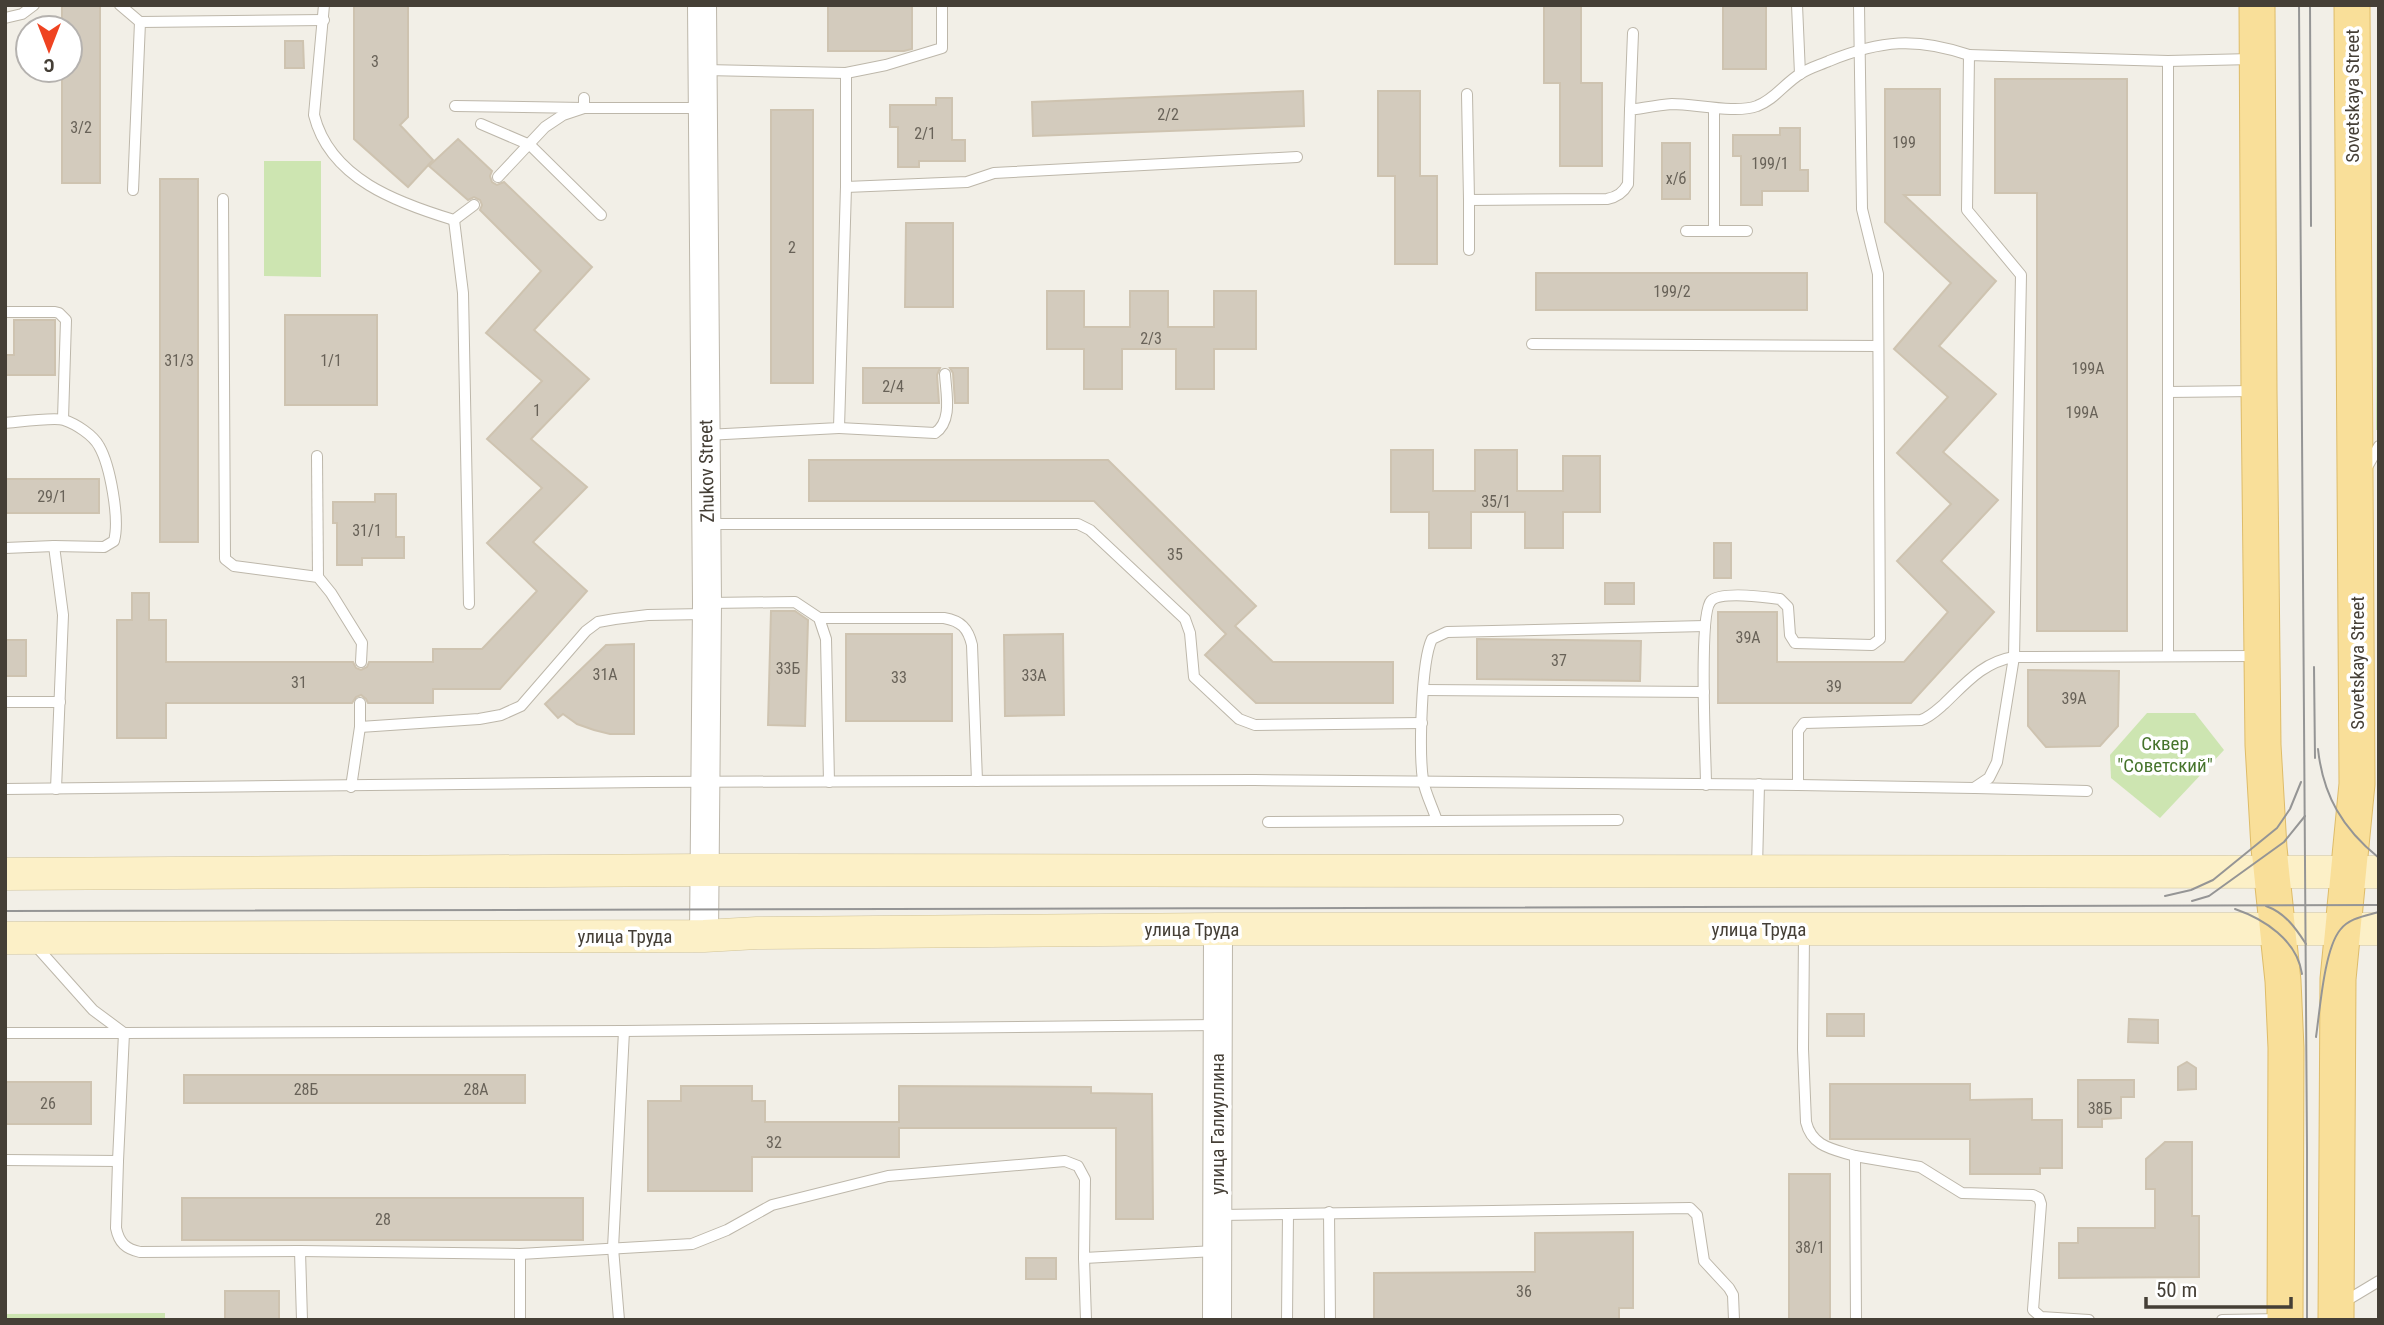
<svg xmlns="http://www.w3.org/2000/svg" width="2384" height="1325" font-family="'Roboto Condensed',sans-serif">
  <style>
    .green { fill: #cde5b1 }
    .building { fill: #d3cbbd; stroke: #cec3b0; stroke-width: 2 }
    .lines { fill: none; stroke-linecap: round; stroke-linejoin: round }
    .service-casing { stroke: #bdb7aa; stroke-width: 12 }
    .tertiary-casing { stroke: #bdb7aa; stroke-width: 30 }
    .secondary-casing { stroke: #d0c398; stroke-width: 33 }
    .primary-casing { stroke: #debc69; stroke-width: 37 }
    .service { stroke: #fff; stroke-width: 10 }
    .tertiary { stroke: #fff; stroke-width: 28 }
    .secondary { stroke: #fcf0c7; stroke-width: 32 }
    .primary { stroke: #f9df99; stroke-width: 35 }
    .tram { stroke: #959595; stroke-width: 2 }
    .labels { text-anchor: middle; stroke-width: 7; stroke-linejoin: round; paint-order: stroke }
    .number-label { font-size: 16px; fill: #686258 }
    .street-label { font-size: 19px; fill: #453f36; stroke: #fff }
    .park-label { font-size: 19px; fill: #46742c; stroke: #fff }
  </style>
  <rect width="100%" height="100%" fill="#f2efe7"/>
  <g class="green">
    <polygon points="2379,145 2379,430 2376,430 2377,147"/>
    <polygon points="264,161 321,161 321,277 264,276"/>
    <polygon points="2147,713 2195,713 2224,750 2160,818 2111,778 2110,755"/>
    <polygon points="165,1313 165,1320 5,1320 5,1314"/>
  </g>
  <g class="building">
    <polygon points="62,5 100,5 100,183 62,183 62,70 70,70 70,28 62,28"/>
    <polygon points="354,5 408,5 408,117 400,125 433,160 408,187 354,139"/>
    <polygon points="828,5 912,5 912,49 904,51 828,51"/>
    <polygon points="1544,5 1581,5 1581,83 1602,83 1602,166 1560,166 1560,83 1544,83"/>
    <rect x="1723" y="5" width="43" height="64"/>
    <polygon points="285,41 303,41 304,68 285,68"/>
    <polygon points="1995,79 2127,79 2127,631 2037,631 2037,193 1995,193"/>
    <polygon points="1885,89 1940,89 1940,195 1904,195 1996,281 1939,346 1996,394 1943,452 1998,500 1941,561 1994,612 1911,703 1718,703 1718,612 1777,612 1777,662 1904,662 1948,612 1897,561 1951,504 1897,453 1948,397 1894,349 1951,283 1885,222"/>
    <polygon points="1303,91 1304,126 1033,136 1032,102"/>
    <polygon points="1378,91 1420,91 1420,176 1437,176 1437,264 1395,264 1395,176 1378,176"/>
    <polygon points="936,98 952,98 952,140 965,140 965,161 919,161 919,167 898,167 898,127 890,127 890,105 936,105"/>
    <rect x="771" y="110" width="42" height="273"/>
    <polygon points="1780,128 1800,128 1800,170 1808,170 1808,191 1762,191 1762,205 1741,205 1741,156 1733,156 1733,135 1780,135"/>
    <polygon points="458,139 492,171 490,176 492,182 497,185 504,182 592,267 534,330 589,379 531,439 587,487 533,542 587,591 500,689 433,689 433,703 368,703 366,699 361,695 356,697 352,703 166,703 166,738 117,738 117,620 132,620 132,593 149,593 149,620 166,620 166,662 353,662 356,668 361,670 367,667 369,662 433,662 433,649 482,649 537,591 487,543 542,488 487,439 542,381 486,333 541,271 480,210 482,205 480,200 474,197 468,200 429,166"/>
    <rect x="1662" y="143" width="28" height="56"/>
    <rect x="160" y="179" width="38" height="363"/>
    <polygon points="906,223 953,223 953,307 905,307"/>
    <rect x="1536" y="273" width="271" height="37"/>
    <polygon points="1047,291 1084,291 1084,327 1130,327 1130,291 1168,291 1168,327 1214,327 1214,291 1256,291 1256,349 1214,349 1214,389 1176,389 1176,349 1122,349 1122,389 1084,389 1084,349 1047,349"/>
    <rect x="285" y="315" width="92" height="90"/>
    <polygon points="14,320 55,320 55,375 5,375 5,355 14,355"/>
    <polygon points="863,368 940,368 937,375 939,403 863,403"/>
    <polygon points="950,368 968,368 968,403 955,403 953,373"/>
    <polygon points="1391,450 1433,450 1433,491 1475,491 1475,450 1517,450 1517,491 1563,491 1563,456 1600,456 1600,512 1563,512 1563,548 1525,548 1525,512 1471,512 1471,548 1429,548 1429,512 1391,512"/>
    <polygon points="809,460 1108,460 1256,606 1235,626 1273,662 1393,662 1393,703 1256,703 1205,655 1226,634 1094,501 809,501"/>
    <rect x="5" y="479" width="94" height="34"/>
    <polygon points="375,494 396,494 396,537 404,537 404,558 362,558 362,565 337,565 337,523 333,523 333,502 375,502"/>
    <rect x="1714" y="543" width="17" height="35"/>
    <rect x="1605" y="583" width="29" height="21"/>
    <polygon points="771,611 795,611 808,620 805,726 768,725"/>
    <rect x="846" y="634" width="106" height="87"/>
    <polygon points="1063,634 1064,715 1005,716 1004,635"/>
    <polygon points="1477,639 1641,641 1640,681 1477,679"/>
    <rect x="5" y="640" width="21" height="36"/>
    <polygon points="634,644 634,734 610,734 594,730 577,724 563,714 558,718 545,704 606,645"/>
    <polygon points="2028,670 2119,671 2118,726 2100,746 2046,747 2028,726"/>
    <rect x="1827" y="1014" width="37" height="22"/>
    <polygon points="2129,1019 2158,1020 2158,1043 2128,1042"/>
    <polygon points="2187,1062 2196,1068 2196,1089 2178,1090 2178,1067"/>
    <rect x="184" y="1075" width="341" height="28"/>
    <polygon points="2078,1080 2134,1080 2134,1097 2121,1097 2121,1118 2102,1119 2102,1127 2078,1127"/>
    <rect x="5" y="1082" width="86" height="42"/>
    <polygon points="1830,1084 1970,1084 1970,1100 2032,1099 2032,1120 2062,1120 2062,1168 2040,1168 2040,1174 1970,1174 1970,1139 1830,1139"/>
    <polygon points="681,1086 752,1086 752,1101 765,1101 765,1122 899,1122 899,1086 1091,1087 1091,1093 1152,1094 1153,1219 1116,1219 1116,1128 899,1128 899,1157 752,1157 752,1191 648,1191 648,1101 681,1101"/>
    <polygon points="2165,1142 2192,1142 2192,1216 2199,1216 2199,1277 2059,1278 2059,1243 2078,1243 2078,1228 2155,1228 2155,1189 2146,1189 2146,1159"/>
    <rect x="1789" y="1174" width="41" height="146"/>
    <rect x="182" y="1198" width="401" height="42"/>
    <polygon points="1633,1232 1633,1308 1619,1308 1619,1320 1374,1320 1374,1273 1535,1272 1535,1233"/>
    <rect x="1026" y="1258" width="30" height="21"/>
    <rect x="225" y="1291" width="54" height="29"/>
  </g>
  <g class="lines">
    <g class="service-casing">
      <g id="service">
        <polyline points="120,5 140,22"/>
        <path d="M324,5L314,115C330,179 398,203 454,220L474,205"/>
        <polyline points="1797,5 1800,74"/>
        <polyline points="5,18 22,14 34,5"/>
        <polyline points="2168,61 2168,656"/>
        <polyline points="705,70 846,73 886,65 942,48 942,5"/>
        <path d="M1467,94L1469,200L1607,199C1617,197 1623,193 1628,184L1630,110C1644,108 1658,105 1672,104C1695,104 1736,114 1757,106C1774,100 1785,83 1800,74C1809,68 1820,65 1829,61C1881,40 1916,37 1969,55"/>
        <polyline points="455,106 584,108 584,98"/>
        <polyline points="1714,108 1714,231 1747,231"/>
        <polyline points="1630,110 1633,33"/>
        <polyline points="481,124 530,145 601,215"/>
        <polyline points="498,177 545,127 563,115 584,108 701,108"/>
        <polyline points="846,187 967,182 994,173 1297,157"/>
        <polyline points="133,190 140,22 324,20"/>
        <polyline points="223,199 225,559 234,566 318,577 331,593 362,643 361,662"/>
        <polyline points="454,220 463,293 469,604"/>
        <polyline points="1686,231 1714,231"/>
        <polyline points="1469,250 1469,200"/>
        <polyline points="5,312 55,312 59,313 66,320 63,419"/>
        <polyline points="1532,344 1878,346"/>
        <polyline points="2168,392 2256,391"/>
        <path d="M5,423C18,422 54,417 64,420C76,424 93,435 99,446C110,465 120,519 114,541L104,547L54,546"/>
        <path d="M839,428L935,433C953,421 946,393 945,374"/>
        <polyline points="706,435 839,428 846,187 846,73"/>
        <polyline points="317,456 318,577"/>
        <polyline points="2366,469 2379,446"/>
        <polyline points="708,524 1078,524 1090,530 1185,619 1190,633 1194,677 1239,719 1255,725 1422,723"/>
        <polyline points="5,548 54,546 63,615 56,789"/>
        <polyline points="708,603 795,602 819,618 826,639 829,782"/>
        <path d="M819,618H944C961,621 968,628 972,645L977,781"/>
        <polyline points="1424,690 1704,692"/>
        <polyline points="5,702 60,702"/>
        <polyline points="360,727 479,719 501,715 521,706 586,631 598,622 615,619 648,615 705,614"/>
        <path d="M1706,785C1706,759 1698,614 1711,601C1720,591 1766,597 1780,599L1788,607L1790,635L1795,643L1872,645L1880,639L1878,274L1862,209L1859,5"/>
        <polyline points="1798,785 1974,788 1989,778 1997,762 2014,657 2021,275 1967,210 1969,55 2168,61 2252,59"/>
        <polyline points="351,787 360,727 360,703"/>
        <polyline points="1975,788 2087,791"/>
        <path d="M5,789L649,782L1254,780L1798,785V731L1804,723L1921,720C1930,717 1937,710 1944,704C1966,683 1983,662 2014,657L2256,656"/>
        <path d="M1437,821C1433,808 1425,793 1423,780C1419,753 1421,661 1432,639L1447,632L1705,626"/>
        <polyline points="1268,822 1618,820"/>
        <polyline points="1757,868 1759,784"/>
        <path d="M1804,933L1803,1049L1806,1122C1812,1147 1833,1149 1855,1156L1856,1320"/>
        <polyline points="5,1033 124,1033 93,1010 35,945"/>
        <polyline points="1855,1156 1920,1167 1962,1193 2033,1195 2039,1198 2041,1204 2033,1310 2041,1317 2089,1320"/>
        <polyline points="5,1160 118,1161 124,1033 624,1031 1217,1025"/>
        <path d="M118,1161L116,1228C119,1243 126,1249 140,1252L300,1251L520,1254L692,1244L727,1230L772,1205L888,1176L1065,1161L1078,1166L1085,1179L1084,1258L1215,1251"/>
        <polyline points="1329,1212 1330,1320"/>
        <polyline points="1220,1215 1690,1208 1697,1215 1704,1261 1729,1288 1733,1295 1734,1320"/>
        <polyline points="300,1251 302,1320"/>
        <polyline points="1084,1258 1086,1320"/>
        <polyline points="2344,1302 2379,1281"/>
        <polyline points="520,1320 520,1254"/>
        <polyline points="619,1320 613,1248 624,1031"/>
        <polyline points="1287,1320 1288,1214"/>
        <polyline points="2222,1320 2282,1319"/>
      </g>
    </g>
    <g class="tertiary-casing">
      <g id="tertiary">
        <polyline points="702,5 707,603 704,936"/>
        <polyline points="1217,1320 1218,929"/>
      </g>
    </g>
    <g class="secondary-casing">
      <g id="secondary">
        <polyline points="5,874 706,870 2379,872"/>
        <polyline points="5,938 704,936 757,933 1218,929 2379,929"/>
      </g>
    </g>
    <g class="primary-casing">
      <g id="primary">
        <polyline points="2257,5 2259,391 2263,745 2269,848 2283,981 2286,1048 2285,1320"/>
        <polyline points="2336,1320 2338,979 2357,784 2352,5"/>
      </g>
    </g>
    <use href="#service" class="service"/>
    <use href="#tertiary" class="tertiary"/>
    <use href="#secondary" class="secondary"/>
    <use href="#primary" class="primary"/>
    <g class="tram">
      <polyline points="2299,5 2307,1148 2307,1320"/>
      <polyline points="2310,5 2311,226"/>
      <polyline points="2314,667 2315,758"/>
      <path d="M2318,749C2323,796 2343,829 2379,858"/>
      <polyline points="2165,896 2191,890 2213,880 2277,828 2290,809 2301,782"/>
      <polyline points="2192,901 2209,896 2284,842 2305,816"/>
      <path d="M2266,906C2285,913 2295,927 2306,944"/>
      <path d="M2235,909C2264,919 2297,940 2302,974"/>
      <path d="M5,911C796,916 1588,901 2379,905"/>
      <path d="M2316,1037C2320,1010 2324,950 2340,930C2349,918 2365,916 2379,912"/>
    </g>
  </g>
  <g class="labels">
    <g class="number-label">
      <text x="375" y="67">3</text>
      <text x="1168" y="120">2/2</text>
      <text x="81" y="133">3/2</text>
      <text x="925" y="139">2/1</text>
      <text x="1904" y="148">199</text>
      <text x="1770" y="169">199/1</text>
      <text x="1676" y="184">х/б</text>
      <text x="792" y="253">2</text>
      <text x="1672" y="297">199/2</text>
      <text x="1151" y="344">2/3</text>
      <text x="179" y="366">31/3</text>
      <text x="331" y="366">1/1</text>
      <text x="2088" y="374">199А</text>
      <text x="893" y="392">2/4</text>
      <text x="537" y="416">1</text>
      <text x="2082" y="418">199А</text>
      <text x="52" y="502">29/1</text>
      <text x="1496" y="507">35/1</text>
      <text x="367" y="536">31/1</text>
      <text x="1175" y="560">35</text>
      <text x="1748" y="643">39А</text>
      <text x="1559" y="666">37</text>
      <text x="788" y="674">33Б</text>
      <text x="605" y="680">31А</text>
      <text x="1034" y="681">33А</text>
      <text x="899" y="683">33</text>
      <text x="299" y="688">31</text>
      <text x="1834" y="692">39</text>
      <text x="2074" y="704">39А</text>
      <text x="306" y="1095">28Б</text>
      <text x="476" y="1095">28А</text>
      <text x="48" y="1109">26</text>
      <text x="2100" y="1114">38Б</text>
      <text x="774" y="1148">32</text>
      <text x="383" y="1225">28</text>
      <text x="1810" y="1253">38/1</text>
      <text x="1524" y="1297">36</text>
    </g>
    <g class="street-label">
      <text transform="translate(2352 96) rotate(-90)" y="7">Sovetskaya Street</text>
      <text transform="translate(706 471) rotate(-91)" y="7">Zhukov Street</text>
      <text transform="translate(2357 663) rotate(-90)" y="7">Sovetskaya Street</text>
      <text x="1192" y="936">улица Труда</text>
      <text x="1759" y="936">улица Труда</text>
      <text x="625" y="943">улица Труда</text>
      <text transform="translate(1217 1124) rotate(-90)" y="7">улица Галиуллина</text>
    </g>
    <g class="park-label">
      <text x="2165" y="750">Сквер<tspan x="2165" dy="22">"Советский"</tspan></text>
    </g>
  </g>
  <rect width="2384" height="1325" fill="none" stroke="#453f36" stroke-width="14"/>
  <g transform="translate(49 49) rotate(180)"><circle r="33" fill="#ffffff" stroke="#b5b2af" stroke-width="2"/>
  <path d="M0-5L12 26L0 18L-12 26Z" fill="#ef4321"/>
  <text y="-10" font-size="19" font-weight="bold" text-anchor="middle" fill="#453f36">С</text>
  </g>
  <path d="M2146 1297v10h145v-10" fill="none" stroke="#453f36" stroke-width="3.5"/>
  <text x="2156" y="1297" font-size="21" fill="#453f36" stroke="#ffffff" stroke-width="5" paint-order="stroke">50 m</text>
</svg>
